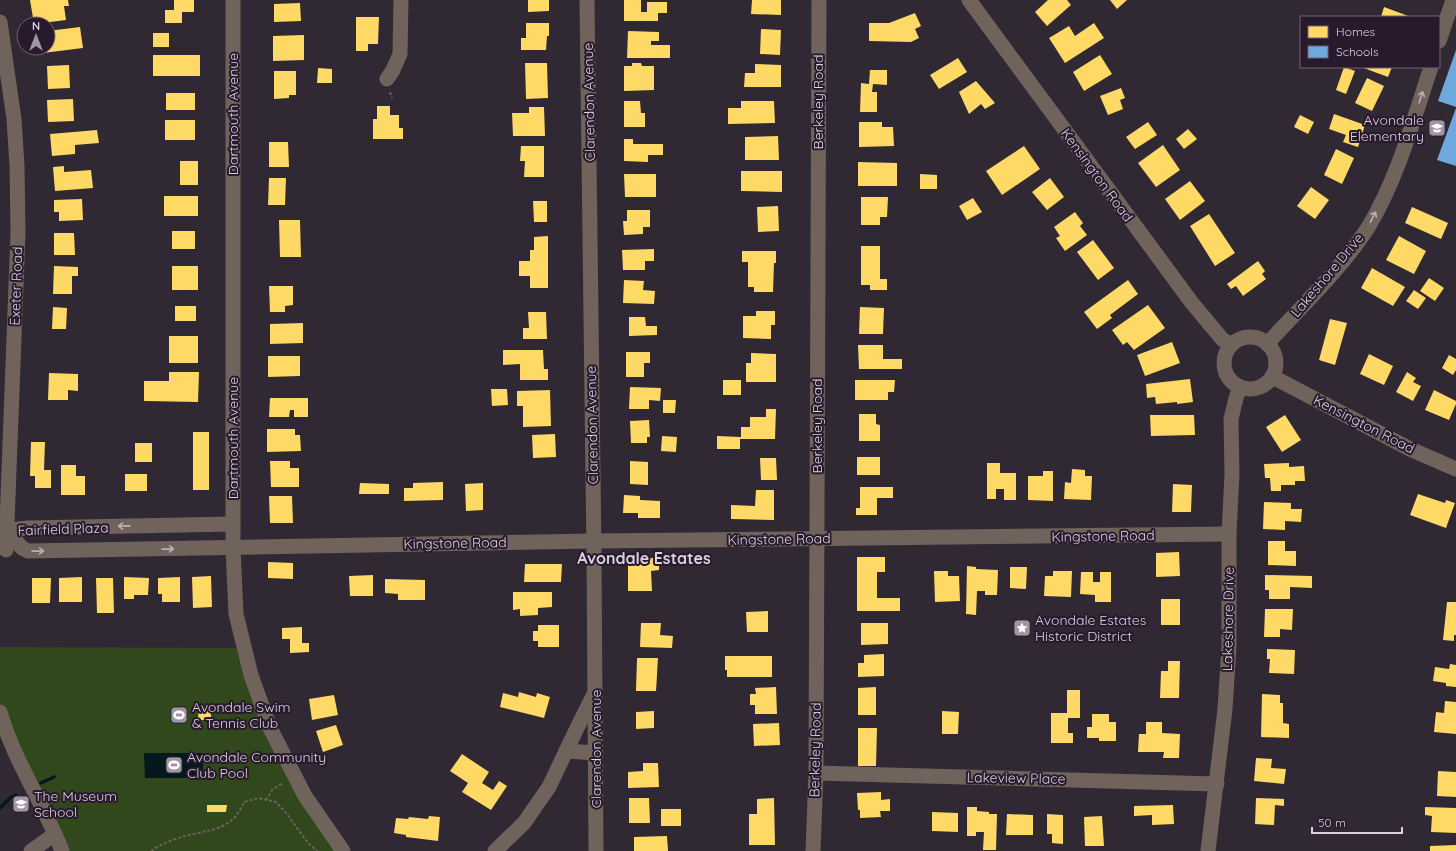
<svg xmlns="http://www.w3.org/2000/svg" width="1456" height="851" font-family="Quicksand,sans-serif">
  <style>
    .green { fill: #31471c }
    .water { fill: #04181e }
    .homes { fill: #ffd966 }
    .schools { fill: #6fa8dc }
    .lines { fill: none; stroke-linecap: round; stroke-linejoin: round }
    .stream { stroke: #04181e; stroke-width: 3.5 }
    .path { stroke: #6b6262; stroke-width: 2; stroke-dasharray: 3 2; stroke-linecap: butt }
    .minor { stroke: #6f635b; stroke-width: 15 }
    .oneway { stroke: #bbb0b7 }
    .labels { text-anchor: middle; stroke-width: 4; stroke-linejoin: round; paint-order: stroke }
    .street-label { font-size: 14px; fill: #dbd1df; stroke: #28192d }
    .poi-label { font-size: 14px; fill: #dbd1df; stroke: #28192d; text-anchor: start }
    .quarter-label { font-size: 16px; font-weight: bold; fill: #dbd1df; stroke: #28192d }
  </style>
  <rect width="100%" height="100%" fill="#302833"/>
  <polygon class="green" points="0,647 238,648 298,787 345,851 64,851 0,711"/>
  <polygon class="water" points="144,753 203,753 203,778 145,778"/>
  <g class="homes">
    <polygon points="30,0 68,0 69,6 64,6 66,20 34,24"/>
    <polygon points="174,0 194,0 194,12 182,12 182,23 165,23 165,10 174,10"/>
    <polygon points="528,0 549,0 549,11 528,12"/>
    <polygon points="624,0 641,0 641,12 647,12 647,2 667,2 667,13 658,13 658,21 624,21"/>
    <polygon points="752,0 781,0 781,15 751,14"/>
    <polygon points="1048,0 1067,0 1071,5 1047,26 1035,12"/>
    <polygon points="1110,0 1127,0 1117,9"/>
    <polygon points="300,3 301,21 274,22 274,4"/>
    <polygon points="1384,7 1411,17 1381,17"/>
    <polygon points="915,13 921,26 915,29 919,38 911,42 869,41 869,23 889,23"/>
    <polygon points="356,17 379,17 378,44 368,44 368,51 356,51"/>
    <polygon points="526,23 549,23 549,36 547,36 546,50 521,50 521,38 526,38"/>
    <polygon points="1094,23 1104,38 1065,63 1049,38 1069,26 1075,36"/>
    <polygon points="80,27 83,48 43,53 42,48 48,48 48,31"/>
    <polygon points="761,29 781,30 780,55 760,54"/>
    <polygon points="628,31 659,32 659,41 651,41 651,45 670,45 670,58 627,58"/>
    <rect x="153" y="33" width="16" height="14"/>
    <polygon points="304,35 304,60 273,61 273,36"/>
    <rect x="153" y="55" width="47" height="21"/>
    <polygon points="1100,55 1112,74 1084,91 1073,72"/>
    <polygon points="958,58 967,72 939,89 930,75"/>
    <polygon points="525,63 547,63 548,98 526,99"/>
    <polygon points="632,63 641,63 642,66 654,66 654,90 624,91 624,66 632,66"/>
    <polygon points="755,64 781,65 781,87 744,87 745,73 755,73"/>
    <polygon points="69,65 70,88 48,89 47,66"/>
    <polygon points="1344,67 1355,71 1346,94 1336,90"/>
    <polygon points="1361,67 1392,67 1388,77"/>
    <polygon points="318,68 332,69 332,83 317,83"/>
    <polygon points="870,70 887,70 887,85 873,84 872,92 877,92 877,112 860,112 861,83 869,84"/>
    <polygon points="274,71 296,71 296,95 289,95 289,98 274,99"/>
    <polygon points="1367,78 1384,86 1372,111 1355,103"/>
    <polygon points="976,81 995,103 985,109 981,104 969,114 959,92"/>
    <polygon points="1121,88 1125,98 1120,100 1123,109 1108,115 1100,96"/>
    <rect x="166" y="93" width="29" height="17"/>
    <polygon points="73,99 74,121 48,122 47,100"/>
    <polygon points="624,101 640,101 641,113 645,113 645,127 624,127"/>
    <polygon points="741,101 774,101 775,123 728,124 728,108 741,108"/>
    <polygon points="377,106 390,106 390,115 399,115 399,128 403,128 403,139 373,139 373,119 377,119"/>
    <polygon points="529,107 544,107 545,136 513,136 512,113 529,113"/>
    <polygon points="1334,114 1365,125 1358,147 1343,142 1346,135 1329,129"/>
    <polygon points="1300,115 1314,122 1308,134 1294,127"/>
    <rect x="165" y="120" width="30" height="20"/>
    <polygon points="859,122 882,122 882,127 893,127 894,146 859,147"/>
    <polygon points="1148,122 1157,135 1135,149 1126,137"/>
    <polygon points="1188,129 1197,139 1184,149 1176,139"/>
    <polygon points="97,130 99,143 75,145 75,154 52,156 50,134"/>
    <polygon points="778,136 779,160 745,160 745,137"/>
    <polygon points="624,139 633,139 633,144 663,144 663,155 648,155 648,162 624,161"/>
    <polygon points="269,142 288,142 289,167 269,167"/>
    <polygon points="1163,145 1180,170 1156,187 1138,163"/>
    <polygon points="521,146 544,146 544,177 524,177 525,161 520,161"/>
    <polygon points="1024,146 1040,169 1002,195 986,171"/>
    <polygon points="1336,149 1354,158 1342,184 1324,175"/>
    <rect x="180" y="161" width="18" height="24"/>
    <polygon points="858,162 897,163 897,186 858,186"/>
    <polygon points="64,166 64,172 91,170 93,188 55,191 53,167"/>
    <polygon points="741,171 782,171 782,192 741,191"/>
    <polygon points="624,174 656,174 656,197 625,197"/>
    <polygon points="920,174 937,175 937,189 920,189"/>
    <polygon points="269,178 286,178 285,205 268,205"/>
    <polygon points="1050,178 1064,197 1047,210 1032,192"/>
    <polygon points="1190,181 1205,201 1180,220 1165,199"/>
    <polygon points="1311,187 1329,200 1315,219 1297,206"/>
    <rect x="164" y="196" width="34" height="20"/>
    <polygon points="861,197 888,197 887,217 880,217 880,225 861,225"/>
    <polygon points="973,198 982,212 967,220 959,206"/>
    <polygon points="82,199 83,220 59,221 59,212 54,212 54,200"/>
    <polygon points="533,201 547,201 547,222 534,222"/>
    <polygon points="778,206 779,231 758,232 757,207"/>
    <polygon points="1412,207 1448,223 1441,239 1405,223"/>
    <polygon points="627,210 650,210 650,227 643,227 643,234 624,235 623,221 627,221"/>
    <polygon points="1075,212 1083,223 1080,226 1087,235 1065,251 1056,238 1060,236 1054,227"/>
    <polygon points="1209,214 1235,253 1215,266 1190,226"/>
    <polygon points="279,220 300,220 301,257 280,257"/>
    <rect x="172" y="231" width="23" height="18"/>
    <polygon points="54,233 74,233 75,255 54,255"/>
    <polygon points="548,236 548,288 530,288 530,276 519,276 519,261 530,261 530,250 534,250 534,237"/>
    <polygon points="1399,236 1426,251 1414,274 1386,260"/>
    <polygon points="1093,240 1114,268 1098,280 1077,252"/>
    <polygon points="861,246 880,246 880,279 887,279 887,290 870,290 870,285 861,285"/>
    <polygon points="654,249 654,261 645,261 645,270 623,270 622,250"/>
    <polygon points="742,251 776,251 776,263 774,263 773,292 754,292 754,287 748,287 748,262 742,262"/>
    <polygon points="1258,261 1265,271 1262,274 1266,279 1243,296 1236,286 1231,289 1227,284"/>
    <polygon points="54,266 78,267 78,276 72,276 72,294 53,294"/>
    <rect x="172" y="266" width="26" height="24"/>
    <polygon points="1372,268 1405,287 1393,306 1361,288"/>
    <polygon points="1429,278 1444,288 1435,301 1420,291"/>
    <polygon points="624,280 644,281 643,290 655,291 654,304 623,303"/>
    <polygon points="1128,280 1138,294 1110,315 1112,318 1097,329 1084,312"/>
    <polygon points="269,286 293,286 293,305 285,306 285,312 270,312"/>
    <polygon points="1414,290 1426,298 1418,309 1406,301"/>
    <polygon points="1148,305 1165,328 1134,350 1127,342 1123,345 1112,330"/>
    <rect x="175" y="306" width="21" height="15"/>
    <polygon points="53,307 67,308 66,329 52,329"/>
    <polygon points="860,307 884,308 883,334 859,334"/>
    <polygon points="756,311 775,311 775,325 771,325 771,339 743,338 743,316 756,316"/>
    <polygon points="528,312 546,312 547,339 523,339 523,328 529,328"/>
    <polygon points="629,317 645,317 646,326 657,326 657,335 629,336"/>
    <polygon points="1330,319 1347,323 1335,365 1319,360"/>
    <polygon points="303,323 303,343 270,344 270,324"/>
    <rect x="169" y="336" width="29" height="27"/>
    <polygon points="1172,342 1180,363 1145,376 1137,355"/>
    <polygon points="858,345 883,345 883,359 902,359 902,369 859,369"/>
    <polygon points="503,350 543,350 544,369 548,369 548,380 520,380 520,364 503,365"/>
    <polygon points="626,352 650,352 650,363 644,363 644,377 626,377"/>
    <polygon points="751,353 776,354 776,382 746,382 746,363 751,363"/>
    <polygon points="1369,354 1393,366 1384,385 1360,374"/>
    <polygon points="1449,355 1456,359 1456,370 1453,375 1442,368"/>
    <polygon points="268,356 300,356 300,376 268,377"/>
    <polygon points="169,372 199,372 198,402 144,401 144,381 169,381"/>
    <polygon points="1407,372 1416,378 1413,382 1421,386 1413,401 1396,392"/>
    <polygon points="49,373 78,374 78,391 68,390 68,400 48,400"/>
    <polygon points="1190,379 1193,402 1177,404 1177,402 1156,404 1155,397 1147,398 1146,384"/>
    <rect x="723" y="380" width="18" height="15"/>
    <polygon points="855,380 895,380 894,392 888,392 888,400 855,400"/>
    <polygon points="630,387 661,388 660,401 649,400 649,409 629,409"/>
    <polygon points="491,389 507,389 508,405 492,406"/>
    <polygon points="550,390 551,426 523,427 523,406 517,406 517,391"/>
    <polygon points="1434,390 1456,401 1456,404 1449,420 1425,410"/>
    <polygon points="270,398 308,398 308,417 294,417 294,410 290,410 289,417 269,417"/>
    <polygon points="663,400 676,400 675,413 663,413"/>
    <polygon points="766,409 776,409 775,439 740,439 740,449 717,449 717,436 741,437 741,427 750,427 750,417 766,417"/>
    <polygon points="859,414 876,414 876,424 880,425 880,441 859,441"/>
    <polygon points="1150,415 1194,415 1195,435 1151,436"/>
    <polygon points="1285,415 1301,440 1282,452 1266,427"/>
    <polygon points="649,420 650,437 647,437 647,443 631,443 630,421"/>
    <polygon points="267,429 295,429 295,435 300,435 301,451 267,452"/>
    <rect x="193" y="432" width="16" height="58"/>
    <polygon points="555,434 556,457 533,458 532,435"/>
    <polygon points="662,436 677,437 676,452 661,451"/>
    <polygon points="31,442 45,442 44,470 51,470 51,488 35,488 35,476 30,476"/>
    <rect x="135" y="443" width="17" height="19"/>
    <rect x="857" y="457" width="23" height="18"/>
    <polygon points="760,458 776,458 777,480 761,480"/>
    <polygon points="270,461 290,461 290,468 299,468 299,487 271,487"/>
    <polygon points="630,461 648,462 648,485 630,484"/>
    <polygon points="987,463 1000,463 1000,473 1016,473 1016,500 1004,500 1004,489 996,489 996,499 987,499"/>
    <polygon points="1289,463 1289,467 1304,466 1305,481 1295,481 1295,485 1281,485 1281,491 1271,491 1270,478 1265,478 1264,464"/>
    <polygon points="61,465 76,465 76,476 85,476 85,495 61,495"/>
    <polygon points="1072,469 1085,470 1085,476 1092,476 1091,500 1064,499 1065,482 1071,483"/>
    <polygon points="1043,471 1053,471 1053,501 1028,500 1028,476 1043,476"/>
    <rect x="125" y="474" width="22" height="17"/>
    <polygon points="443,482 443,500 404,501 404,488 413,488 413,483"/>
    <polygon points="360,483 389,484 389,494 359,494"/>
    <polygon points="483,483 483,510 466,511 465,484"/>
    <polygon points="1173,484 1192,485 1191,512 1172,512"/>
    <polygon points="860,487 893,487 893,498 877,498 877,515 856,515 856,508 860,508"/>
    <polygon points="756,490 774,490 774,520 731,519 731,505 755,506"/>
    <polygon points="1418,494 1445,503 1446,500 1455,503 1446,528 1410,515"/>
    <polygon points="624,495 640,496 640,500 660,501 660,518 638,518 638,513 623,513"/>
    <polygon points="269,496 292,496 293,523 270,523"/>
    <polygon points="1264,502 1291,503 1291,509 1302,509 1301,522 1285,521 1285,530 1263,529"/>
    <polygon points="1268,541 1285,541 1285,551 1296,551 1296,566 1268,565"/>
    <polygon points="1179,552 1180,576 1156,577 1156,553"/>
    <polygon points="857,557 885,557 885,572 877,572 877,598 900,598 900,611 857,611"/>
    <polygon points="645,558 659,558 659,570 651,571 652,591 628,591 628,562 645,562"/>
    <polygon points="268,562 293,563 293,579 268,578"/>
    <polygon points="525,564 562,564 561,582 524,582"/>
    <polygon points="967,566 976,567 976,569 998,570 997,595 985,595 985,591 977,591 976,615 966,614"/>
    <polygon points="1010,567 1027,567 1026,589 1010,588"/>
    <polygon points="934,571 948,571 948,576 959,576 960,601 935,602"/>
    <polygon points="1053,571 1072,571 1071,597 1044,596 1045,576 1053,576"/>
    <polygon points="1081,572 1093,572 1093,582 1100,582 1100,572 1111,572 1111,602 1095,602 1095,595 1080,594"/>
    <polygon points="373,575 373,596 350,596 349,576"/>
    <polygon points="1265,575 1312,576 1312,588 1290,587 1290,599 1269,599 1269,590 1265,590"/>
    <polygon points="211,576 212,607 193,608 192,577"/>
    <polygon points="82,577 82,602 59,602 59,578"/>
    <polygon points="124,577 149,578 148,595 134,595 134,599 124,599"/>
    <polygon points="180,577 180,602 162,602 162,594 158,594 158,578"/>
    <polygon points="32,578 51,578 50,603 32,603"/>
    <polygon points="96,578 113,578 114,613 97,613"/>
    <polygon points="385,579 425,580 425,600 398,600 398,594 385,593"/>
    <polygon points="513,592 552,592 552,607 538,608 538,615 520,616 520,609 513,610"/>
    <rect x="1161" y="599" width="19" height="26"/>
    <polygon points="1447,602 1456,602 1456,635 1454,635 1454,641 1443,640"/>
    <polygon points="1265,609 1293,609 1292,630 1280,629 1280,637 1264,637"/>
    <polygon points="768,611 768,632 747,632 746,612"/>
    <polygon points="641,623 661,623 660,635 673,636 672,648 640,647"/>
    <polygon points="861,623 888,623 888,644 861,645"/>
    <polygon points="538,625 559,625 559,647 538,647 538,641 533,641 533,631 538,631"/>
    <polygon points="302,627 302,643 309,643 309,652 290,653 290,639 282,639 282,628"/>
    <polygon points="1267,649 1295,650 1294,674 1269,673 1270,659 1267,659"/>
    <polygon points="884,654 884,676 858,677 858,663 864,663 864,655"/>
    <polygon points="725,656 772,656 772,677 727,677 727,670 725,670"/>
    <polygon points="637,658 658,658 656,691 636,691"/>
    <polygon points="1168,661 1180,661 1179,698 1160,698 1161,671 1168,671"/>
    <polygon points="1450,664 1456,665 1456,687 1446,686 1446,683 1433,681 1435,667 1449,669"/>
    <polygon points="776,687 777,714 755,714 755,705 750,705 750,694 756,694 755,688"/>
    <polygon points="876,687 876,715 858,715 858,688"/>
    <polygon points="1067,690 1080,690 1080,718 1068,718 1068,733 1073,733 1073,743 1051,743 1051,713 1067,713"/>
    <polygon points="519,692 536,697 537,693 550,697 544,718 500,707 503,693 518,697"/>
    <polygon points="1262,694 1280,695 1280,703 1283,703 1283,723 1289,724 1289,738 1261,737"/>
    <polygon points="334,695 338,715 312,720 309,699"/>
    <polygon points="1445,701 1456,702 1456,734 1434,732 1436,712 1444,713"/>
    <polygon points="199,705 211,706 211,720 198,720"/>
    <polygon points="654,711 654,728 636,729 636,712"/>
    <polygon points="942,711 959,712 958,734 942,734"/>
    <polygon points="1092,714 1109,714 1109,722 1116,722 1116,741 1099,741 1099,738 1087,738 1087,727 1092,727"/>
    <polygon points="1146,722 1162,722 1162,733 1180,734 1179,758 1163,758 1164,752 1138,752 1139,734 1146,734"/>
    <polygon points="779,723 780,745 754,746 753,724"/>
    <polygon points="336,725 343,745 323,752 316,731"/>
    <polygon points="858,728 877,728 876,766 858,766"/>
    <polygon points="462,754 489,772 482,783 493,790 499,781 507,786 491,810 462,792 468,783 450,771"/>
    <polygon points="1256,758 1272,759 1271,768 1286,769 1284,784 1254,781"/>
    <polygon points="643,763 658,763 659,787 628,788 628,772 643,771"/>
    <polygon points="1438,771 1456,772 1456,797 1437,796"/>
    <polygon points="881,792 881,800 890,799 890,811 880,811 881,817 860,818 860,810 858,810 857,793"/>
    <polygon points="629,798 649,798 650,823 629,823"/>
    <polygon points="774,798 775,845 749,845 749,814 757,814 757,799"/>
    <polygon points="1256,798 1284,799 1284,806 1275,805 1274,825 1255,824"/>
    <polygon points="207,805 227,805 226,812 207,812"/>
    <polygon points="1173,805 1174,824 1152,825 1152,815 1134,816 1134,806"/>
    <polygon points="967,807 977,807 977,811 989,812 989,814 997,814 996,850 983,850 984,832 976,832 976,836 967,836"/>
    <polygon points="1425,807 1456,808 1456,833 1431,832 1432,816 1425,815"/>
    <rect x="661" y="809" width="20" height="17"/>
    <polygon points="932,812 958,813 958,832 932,831"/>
    <polygon points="1007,814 1033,815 1033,835 1006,835"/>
    <polygon points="1047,814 1063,815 1063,844 1052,843 1052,834 1047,834"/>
    <polygon points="429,816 440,817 438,841 406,837 406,835 394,833 396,818 408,819 409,817 428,819"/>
    <polygon points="1102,816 1104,846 1085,846 1084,817"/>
    <polygon points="667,836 668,851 634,851 634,837"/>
    <polygon points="1456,845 1456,851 1430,851 1430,846"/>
  </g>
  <g class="schools">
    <polygon points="1456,50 1456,107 1438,101"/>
    <polygon points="1456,108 1456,166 1437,160"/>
  </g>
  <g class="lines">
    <g class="stream">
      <polyline points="41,783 54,777"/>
      <polyline points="0,808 10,798 16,795"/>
    </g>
    <g class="path">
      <polyline points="390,92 392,98"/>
      <polyline points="266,800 272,790 283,783"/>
      <path d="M151,851C161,844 174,839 185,836C204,831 222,831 236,816C239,812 242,807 244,802L258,798L276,802L287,814L308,843L317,851"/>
    </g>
    <g class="minor">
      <polyline points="233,0 233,548 236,614 251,675 270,728 305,796 343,851"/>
      <polyline points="587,0 594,553 596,851"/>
      <polyline points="969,0 1192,303 1222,339 1231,345"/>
      <polyline points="0,22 14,119 17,166 18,232 6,550"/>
      <polyline points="1439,41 1453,0"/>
      <polyline points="387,79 393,70 400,54 401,0"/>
      <circle cx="1250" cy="363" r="26"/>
      <path d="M1267,344C1301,307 1343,267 1369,226C1398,177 1413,121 1431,67"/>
      <polyline points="1273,377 1410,449 1456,469"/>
      <polyline points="0,531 27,528 233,524"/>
      <polyline points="7,531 22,548 28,551 594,541 1229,534"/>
      <path d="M0,712C14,761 44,804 62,851"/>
      <polyline points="566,751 596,753"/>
      <polyline points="816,773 1217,784"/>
      <polyline points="31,851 55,834"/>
      <polyline points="495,851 524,823 549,787 578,726 594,694"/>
      <polyline points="813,851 816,773 819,0"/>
      <polyline points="1208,851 1225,709 1229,647 1229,534 1232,474 1231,419 1236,398 1240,387"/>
    </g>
  </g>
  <defs><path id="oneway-shaft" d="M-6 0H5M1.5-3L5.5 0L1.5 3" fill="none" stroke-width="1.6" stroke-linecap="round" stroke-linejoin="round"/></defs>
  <g class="oneway">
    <use href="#oneway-shaft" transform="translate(1421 97) rotate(-72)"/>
    <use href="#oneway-shaft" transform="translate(1373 217) rotate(-63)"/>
    <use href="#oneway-shaft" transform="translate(124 526) rotate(179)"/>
    <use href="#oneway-shaft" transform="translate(168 549) rotate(-1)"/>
    <use href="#oneway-shaft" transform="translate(38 551) rotate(-1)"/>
  </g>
  <defs>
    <g id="school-square" transform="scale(0.9)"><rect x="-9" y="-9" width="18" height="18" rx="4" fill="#9f96a3" stroke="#28192d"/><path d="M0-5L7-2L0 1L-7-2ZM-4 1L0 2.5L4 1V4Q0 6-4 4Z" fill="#fff"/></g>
    <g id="sight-square" transform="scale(0.9)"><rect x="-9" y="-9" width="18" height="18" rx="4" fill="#9f96a3" stroke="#28192d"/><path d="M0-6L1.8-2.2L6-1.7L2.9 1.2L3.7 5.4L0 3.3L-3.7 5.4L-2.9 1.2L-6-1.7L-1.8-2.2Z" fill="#fff"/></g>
    <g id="stadium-square" transform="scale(0.9)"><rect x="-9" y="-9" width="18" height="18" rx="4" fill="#9f96a3" stroke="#28192d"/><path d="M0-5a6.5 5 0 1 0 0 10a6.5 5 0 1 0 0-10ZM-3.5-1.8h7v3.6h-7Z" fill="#fff"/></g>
  </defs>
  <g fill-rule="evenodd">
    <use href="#school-square" x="1437" y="128"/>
    <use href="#sight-square" x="1022" y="628"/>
    <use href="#stadium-square" x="179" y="715"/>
    <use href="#stadium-square" x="174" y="765"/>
    <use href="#school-square" x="21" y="804"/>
  </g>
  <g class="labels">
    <g class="street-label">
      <text transform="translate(589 102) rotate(-91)" y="5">Clarendon Avenue</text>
      <text transform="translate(818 102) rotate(-90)" y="5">Berkeley Road</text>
      <text transform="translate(233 114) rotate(-90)" y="5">Dartmouth Avenue</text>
      <text transform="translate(1097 175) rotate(54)" y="5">Kensington Road</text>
      <text transform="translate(1327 275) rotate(-50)" y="5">Lakeshore Drive</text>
      <text transform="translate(16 286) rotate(-88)" y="5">Exeter Road</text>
      <text transform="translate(1364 424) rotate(27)" y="5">Kensington Road</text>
      <text transform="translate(592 425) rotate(-91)" y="5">Clarendon Avenue</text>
      <text transform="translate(817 426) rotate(-90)" y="5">Berkeley Road</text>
      <text transform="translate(233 438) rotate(-90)" y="5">Dartmouth Avenue</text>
      <text transform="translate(63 529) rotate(-2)" y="5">Fairfield Plaza</text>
      <text transform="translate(1103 536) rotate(-1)" y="5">Kingstone Road</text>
      <text transform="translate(779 539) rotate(-1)" y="5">Kingstone Road</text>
      <text transform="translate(455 543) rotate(-1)" y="5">Kingstone Road</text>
      <text transform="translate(1228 619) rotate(-89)" y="5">Lakeshore Drive</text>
      <text transform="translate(596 749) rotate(-90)" y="5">Clarendon Avenue</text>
      <text transform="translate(815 750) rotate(-89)" y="5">Berkeley Road</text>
      <text transform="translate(1016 778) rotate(1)" y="5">Lakeview Place</text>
    </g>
    <g class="poi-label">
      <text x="1424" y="125" text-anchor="end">Avondale<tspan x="1424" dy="16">Elementary</tspan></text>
      <text x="1035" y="625">Avondale Estates<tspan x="1035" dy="16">Historic District</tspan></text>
      <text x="192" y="712">Avondale Swim<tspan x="192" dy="16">&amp; Tennis Club</tspan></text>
      <text x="187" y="762">Avondale Community<tspan x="187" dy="16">Club Pool</tspan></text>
      <text x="34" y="801">The Museum<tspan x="34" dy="16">School</tspan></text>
    </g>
    <g class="quarter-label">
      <text x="644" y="564">Avondale Estates</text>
    </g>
  </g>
  <rect x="1300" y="16" width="140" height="52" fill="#28192d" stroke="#706374"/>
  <rect x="1308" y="26" width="20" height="12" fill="#ffd966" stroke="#706374"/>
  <text x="1336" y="36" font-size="12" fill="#dbd1df">Homes</text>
  <rect x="1308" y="46" width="20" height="12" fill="#6fa8dc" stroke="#706374"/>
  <text x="1336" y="56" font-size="12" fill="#dbd1df">Schools</text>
  <g transform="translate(36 36)"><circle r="19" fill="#28192d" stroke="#706374"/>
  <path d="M0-3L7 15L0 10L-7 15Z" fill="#9f96a3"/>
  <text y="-6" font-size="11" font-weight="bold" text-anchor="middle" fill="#dbd1df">N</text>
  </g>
  <path d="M1312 827v6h90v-6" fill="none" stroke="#dbd1df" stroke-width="2"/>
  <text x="1318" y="827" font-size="12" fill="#dbd1df" stroke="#28192d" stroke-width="3" paint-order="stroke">50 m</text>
</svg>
